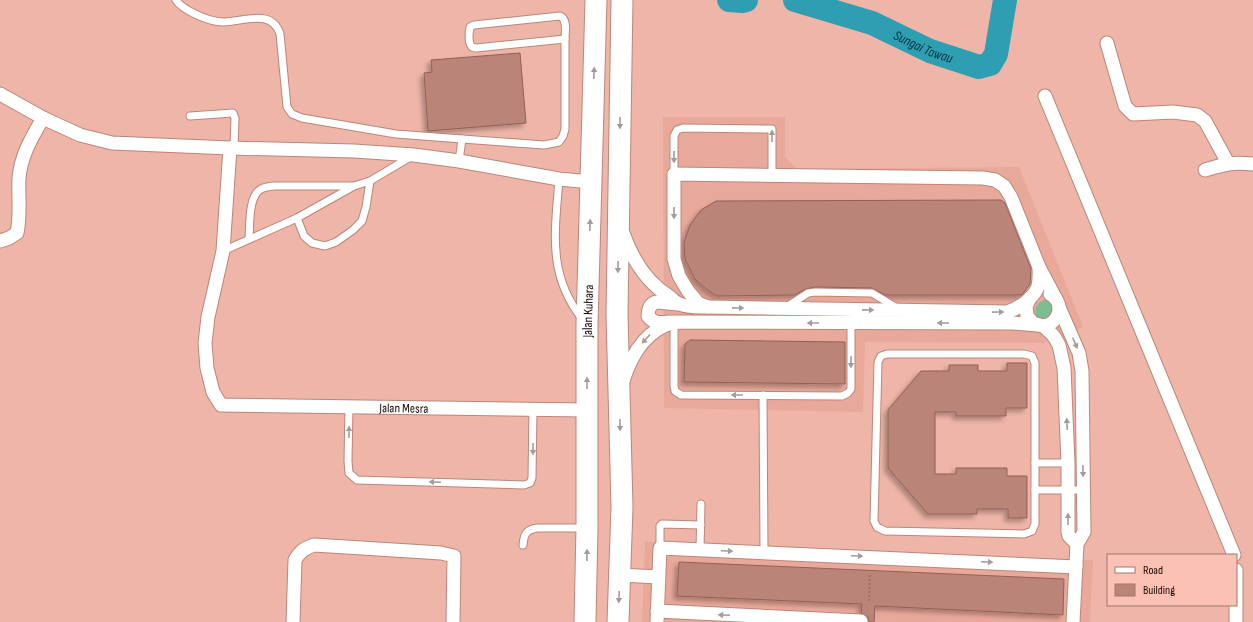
<svg xmlns="http://www.w3.org/2000/svg" width="1253" height="622" font-family="'Sofia Sans Condensed',sans-serif">
  <style>
    .built { fill: #e9a99a }
    .green { fill: #7dbd90 }
    .lines { fill: none; stroke-linecap: round; stroke-linejoin: round }
    .river { stroke: #2e9fb3; stroke-width: 24 }
    .building { fill: #ba8478; stroke: #936055; filter: url(#shadow) }
    .service-casing { stroke: #bc867a; stroke-width: 9 }
    .minor-casing { stroke: #bc867a; stroke-width: 15 }
    .primary-casing { stroke: #bc867a; stroke-width: 23 }
    .path { stroke: #a2766d; stroke-width: 2.5; stroke-dasharray: 2 2; stroke-linecap: butt }
    .service { stroke: #fff; stroke-width: 7 }
    .minor { stroke: #fff; stroke-width: 13 }
    .primary { stroke: #fff; stroke-width: 21 }
    .oneway { fill: #a49c9b }
    .labels { text-anchor: middle; stroke-width: 3.5; stroke-linejoin: round; paint-order: stroke }
    .street-label { font-size: 13px; fill: #1b0805; stroke: #fbc1b4 }
    .water-label { font-size: 14px; font-style: italic; fill: #01363f; stroke: #fbc1b4 }
  </style>
  <defs>
    <filter id="shadow"><feDropShadow dx="-3.5" dy="3.5" stdDeviation="2" flood-color="#0004"/></filter>
  </defs>
  <rect width="100%" height="100%" fill="#eeb5a8"/>
  <g class="built">
    <polygon points="663,117 785,117 785,157 797,169 1019,167 1083,327 1043,343 865,342 863,412 664,408"/>
    <polygon points="645,542 1093,560 1090,622 642,622"/>
  </g>
  <path class="green" d="M1043,300H1050L1054,302L1051,322L1038,319C1033,311 1035,305 1043,300Z"/>
  <g class="lines">
    <g class="river">
      <polyline points="729,0 742,1 746,0"/>
      <path id="s1" d="M795,0L872,23L930,51L979,67L990,64L996,54L1005,0"/>
    </g>
  </g>
  <g class="building">
    <polygon points="520,53 526,123 428,131 424,73 432,72 431,60"/>
    <polygon points="1001,200 1005,203 1031,269 1030,284 1022,295 885,295 872,288 815,287 806,289 795,295 717,296 706,289 695,279 685,259 684,242 690,225 701,210 716,201"/>
    <polygon points="690,340 845,342 845,384 684,382 685,344"/>
    <polygon points="1007,363 1027,363 1027,408 1006,408 1006,416 956,416 956,412 935,412 935,474 956,474 956,468 1007,468 1007,476 1027,476 1027,518 1008,518 1008,509 977,509 977,514 928,514 888,468 888,410 921,371 949,371 949,365 978,365 978,371 1007,371"/>
    <polygon points="679,562 1064,579 1063,615 875,606 874,622 869,622 868,617 861,613 862,604 677,596"/>
  </g>
  <g class="lines">
    <g class="service-casing">
      <g id="service">
        <path d="M176,0C180,6 187,10 193,13C203,18 212,22 223,22C243,22 272,8 280,34L287,107L292,114L302,118L396,134L462,139L459,161"/>
        <path d="M560,16C568,19 565,32 565,39L476,48L472,47C468,43 469,33 470,27L474,25Z"/>
        <polyline points="190,116 233,113 235,118 234,148"/>
        <polyline points="462,139 544,145 559,142 563,136 565,129 565,39"/>
        <polyline points="674,174 674,136 677,130 683,128 772,129 772,175"/>
        <path d="M559,179C555,232 547,275 583,320"/>
        <polyline points="297,218 304,236 312,243 325,246 336,242 353,230 362,221 366,207 370,181"/>
        <path d="M249,239C250,226 248,196 261,189C264,187 269,187 273,186H353"/>
        <polyline points="223,251 297,218 354,186 370,181 412,156"/>
        <polyline points="788,306 808,293 815,292 872,293 897,308"/>
        <polyline points="674,322 674,386 675,391 681,395 842,396 848,393 851,389 851,323"/>
        <polygon points="887,354 1024,354 1032,356 1035,363 1035,524 1032,531 1024,534 885,531 877,527 874,521 878,362 881,356"/>
        <polyline points="763,395 764,552"/>
        <polyline points="349,407 348,461 349,473 357,480 524,485 530,483 532,478 533,410"/>
        <polyline points="1035,463 1068,463"/>
        <polyline points="1035,490 1083,490"/>
        <path d="M523,545C524,535 525,530 537,528H585"/>
        <polyline points="660,548 660,526 662,524 701,525"/>
        <polyline points="700,550 701,504"/>
      </g>
    </g>
    <g class="minor-casing">
      <g id="minor">
        <polyline points="1107,43 1125,106 1133,114 1173,112 1197,115 1205,121 1228,163"/>
        <polyline points="0,94 43,118 80,135 112,143 230,148 354,151 414,155 459,161 559,179 591,182"/>
        <polyline points="1045,96 1234,555"/>
        <path id="s2" d="M230,148L223,251L208,317L205,343L207,368L213,392L221,405L587,410"/>
        <path d="M1205,170C1225,164 1232,162 1253,164"/>
        <path d="M623,233C632,259 646,282 670,297C673,300 676,303 680,304C688,308 700,307 708,307L1007,312C1018,309 1032,299 1037,289C1040,282 1039,273 1039,267"/>
        <path d="M0,241L9,238L17,233C21,215 18,196 19,178C21,155 32,137 43,118"/>
        <polyline points="1030,298 1026,306 1027,316 1033,323 1043,326 1052,334 1055,338 1059,345 1064,368 1068,463 1068,532 1069,536 1077,544"/>
        <polyline points="708,307 698,303 688,291 679,276 674,259 674,174 983,178 995,180 1004,186 1011,197 1039,267 1056,299"/>
        <polyline points="1059,307 1079,353 1082,371 1084,532 1077,544 1073,622"/>
        <path d="M670,322C661,323 654,324 648,316C648,310 650,303 657,302L678,304"/>
        <path d="M1043,326C1059,324 1066,303 1050,294"/>
        <path d="M623,381C631,355 646,330 674,322L1013,323L1038,325"/>
        <polyline points="620,575 658,577"/>
        <polyline points="657,611 861,621"/>
        <path d="M293,622L295,560C300,551 305,548 314,545L441,553L454,556L453,622"/>
        <polyline points="657,622 660,548 1076,567"/>
        <polyline points="1236,622 1236,570"/>
      </g>
    </g>
    <g class="primary-casing">
      <g id="primary">
        <path id="s3" d="M585,622L587,528V324L596,0"/>
        <polyline points="618,622 622,507 617,314 622,0"/>
      </g>
    </g>
    <polyline class="path" points="869,601 870,574"/>
    <use href="#service" class="service"/>
    <use href="#minor" class="minor"/>
    <use href="#primary" class="primary"/>
  </g>
  <defs><path id="oneway-solid" d="M-6-.8H1V-3.2L6.5 0L1 3.2V.8H-6Z"/></defs>
  <g class="oneway">
    <use href="#oneway-solid" transform="translate(594 73) rotate(-88)"/>
    <use href="#oneway-solid" transform="translate(620 123) rotate(91)"/>
    <use href="#oneway-solid" transform="translate(772 136) rotate(-90)"/>
    <use href="#oneway-solid" transform="translate(674 157) rotate(90)"/>
    <use href="#oneway-solid" transform="translate(674 213) rotate(90)"/>
    <use href="#oneway-solid" transform="translate(590 225) rotate(-88)"/>
    <use href="#oneway-solid" transform="translate(618 267) rotate(91)"/>
    <use href="#oneway-solid" transform="translate(738 308) rotate(1)"/>
    <use href="#oneway-solid" transform="translate(868 310) rotate(1)"/>
    <use href="#oneway-solid" transform="translate(998 312) rotate(-1)"/>
    <use href="#oneway-solid" transform="translate(813 323) rotate(-180)"/>
    <use href="#oneway-solid" transform="translate(943 323) rotate(180)"/>
    <use href="#oneway-solid" transform="translate(646 339) rotate(132)"/>
    <use href="#oneway-solid" transform="translate(1075 343) rotate(67)"/>
    <use href="#oneway-solid" transform="translate(851 362) rotate(90)"/>
    <use href="#oneway-solid" transform="translate(587 383) rotate(-90)"/>
    <use href="#oneway-solid" transform="translate(737 395) rotate(-180)"/>
    <use href="#oneway-solid" transform="translate(1067 424) rotate(-93)"/>
    <use href="#oneway-solid" transform="translate(620 425) rotate(89)"/>
    <use href="#oneway-solid" transform="translate(349 432) rotate(-89)"/>
    <use href="#oneway-solid" transform="translate(533 449) rotate(90)"/>
    <use href="#oneway-solid" transform="translate(1083 471) rotate(89)"/>
    <use href="#oneway-solid" transform="translate(435 482) rotate(-178)"/>
    <use href="#oneway-solid" transform="translate(1068 519) rotate(-90)"/>
    <use href="#oneway-solid" transform="translate(727 551) rotate(3)"/>
    <use href="#oneway-solid" transform="translate(587 555) rotate(-89)"/>
    <use href="#oneway-solid" transform="translate(857 556) rotate(2)"/>
    <use href="#oneway-solid" transform="translate(987 562) rotate(3)"/>
    <use href="#oneway-solid" transform="translate(619 597) rotate(92)"/>
    <use href="#oneway-solid" transform="translate(724 615) rotate(-177)"/>
  </g>
  <g class="labels">
    <g class="street-label">
      <text dy="5" stroke="none"><textPath href="#s3" startOffset="311">Jalan Kuhara</textPath></text>
      <text dy="5" stroke="none"><textPath href="#s2" startOffset="445">Jalan Mesra</textPath></text>
    </g>
    <g class="water-label">
      <text dy="5" stroke="none"><textPath href="#s1" startOffset="137">Sungai Tawau</textPath></text>
    </g>
  </g>
  <rect x="1107" y="554" width="130" height="52" fill="#fbc1b4" stroke="#a1776e"/>
  <rect x="1115" y="567" width="20" height="6" fill="#ffffff" stroke="#a1776e"/>
  <text x="1143" y="574" font-size="12" fill="#1b0805">Road</text>
  <rect x="1115" y="584" width="20" height="12" fill="#ba8478" stroke="#a1776e"/>
  <text x="1143" y="594" font-size="12" fill="#1b0805">Building</text>
</svg>
